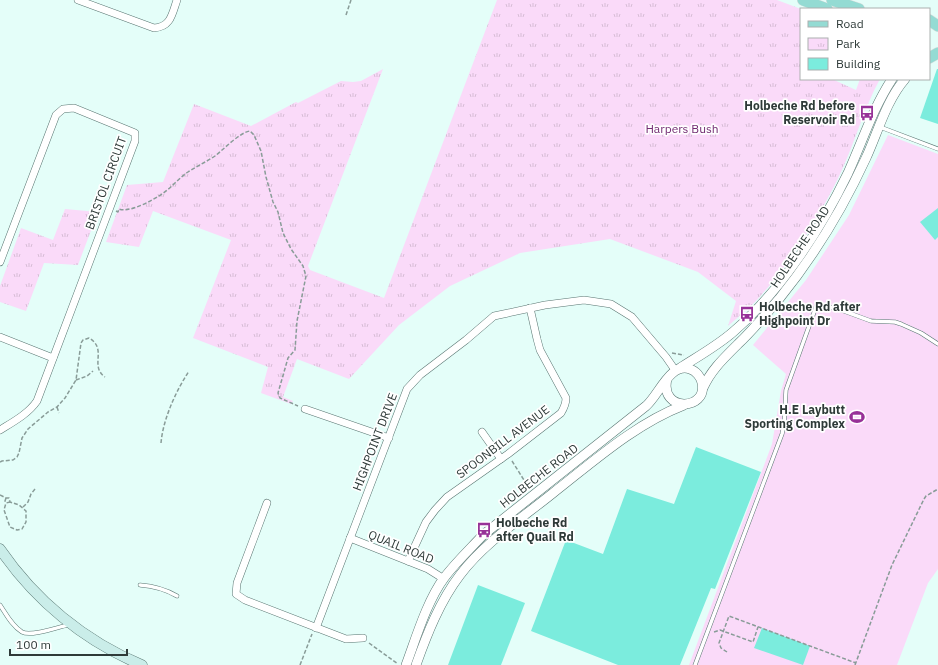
<svg xmlns="http://www.w3.org/2000/svg" width="938" height="665" font-family="'IBM Plex Sans',sans-serif">
  <style>
    .park { fill: url(#park-tufts) }
    .garden { fill: #fadaf9 }
    .building { fill: #7becdd }
    .lines { fill: none; stroke-linecap: round; stroke-linejoin: round }
    .service-casing { stroke: #587571; stroke-width: 4.5 }
    .minor-casing { stroke: #587571; stroke-width: 8 }
    .tertiary-casing { stroke: #587571; stroke-width: 10 }
    .secondary-casing { stroke: #587571; stroke-width: 11 }
    .primary-casing { stroke: #dedfdf; stroke-width: 12 }
    .path { stroke: #899c98; stroke-width: 1.5; stroke-dasharray: 4 2; stroke-linecap: butt }
    .service { stroke: #fff; stroke-width: 3.5 }
    .minor { stroke: #fff; stroke-width: 7 }
    .tertiary { stroke: #fff; stroke-width: 9 }
    .secondary { stroke: #caede9; stroke-width: 10 }
    .primary { stroke: #94dbd3; stroke-width: 11 }
    .labels { text-anchor: middle; stroke-width: 3.5; stroke-linejoin: round; paint-order: stroke }
    .poi-label { font-size: 12px; font-weight: bold; fill: #2e3a38; stroke: #fff; text-anchor: end }
    .park-label { font-size: 12px; fill: #722b72; stroke: #fff }
    .street-label { font-size: 12px; fill: #2e3a38; stroke: #fff }
  </style>
  <defs>
    <pattern id="park-tufts" width="24" height="20" patternUnits="userSpaceOnUse"><rect width="24" height="20" fill="#fadaf9"/><path d="M3 7l-1-3M5 7V3M7 7l1-3M15 17l-1-3M17 17v-4M19 17l1-3" fill="none" stroke="#d7bcd6"/></pattern>
  </defs>
  <rect width="100%" height="100%" fill="#e4fef9"/>
  <g class="park">
    <path d="M497,0H777L801,9V79H832L856,90L860,79H880C864,108 855,142 841,172C821,215 788,267 755,302C747,310 737,318 728,326L736,301L698,272L610,239L520,253L450,286L399,325L349,379L297,359L283,397L293,401L291,404L261,393L268,367L193,338L231,240L153,211L139,247L106,242L127,185L163,182L194,104L251,126L296,102L298,103L341,81L353,82L361,81L383,69L308,266L310,270L384,298Z"/>
    <polygon points="65,209 98,212 78,265 44,263 26,311 0,302 0,286 21,228 53,240"/>
  </g>
  <polygon class="garden" points="888,135 938,154 938,569 928,583 897,665 689,665 772,444 781,391 786,374 753,345 806,280 849,215"/>
  <g class="building">
    <polygon points="937,69 938,69 938,124 920,118"/>
    <polygon points="938,208 938,237 935,240 920,222"/>
    <polygon points="696,447 761,472 715,589 711,588 680,665 618,665 531,631 566,540 603,554 627,489 674,504"/>
    <polygon points="478,585 525,603 501,665 448,665"/>
    <polygon points="762,628 810,646 803,665 754,648"/>
  </g>
  <g class="lines">
    <g class="service-casing">
      <g id="service">
        <polyline points="880,127 938,149"/>
        <path d="M140,585C153,586 165,589 177,596"/>
        <path d="M0,605C6,614 12,626 22,632C31,637 58,627 68,625"/>
        <polyline points="695,665 782,434 784,425 786,390 817,304 841,310 871,321 895,322 901,324 921,333 938,344"/>
      </g>
    </g>
    <g class="minor-casing">
      <g id="minor">
        <path d="M78,0L154,28C171,27 172,14 177,0"/>
        <path d="M0,262L56,115L63,109L74,108L135,133V141L37,401C28,414 13,422 0,430"/>
        <polyline points="0,337 53,358"/>
        <polyline points="305,409 389,438"/>
        <polyline points="482,432 501,459"/>
        <polyline points="267,503 237,583 236,594 245,600 346,639 363,638"/>
        <polyline points="350,538 428,569 444,579"/>
        <path d="M408,561L426,522L435,510L447,497L508,454L561,413C564,408 566,404 566,398L540,350L537,339L530,308"/>
        <polyline points="316,628 407,389 420,375 466,340 494,316 545,305 584,300 611,304 632,317 666,357 675,370"/>
      </g>
    </g>
    <g class="tertiary-casing">
      <g id="tertiary">
        <path d="M680,368C697,357 717,346 733,332C780,292 821,229 848,173C863,140 872,110 892,79"/>
        <path d="M703,388C711,370 724,358 738,344C753,330 766,314 779,299C814,256 843,208 866,158C878,132 886,101 905,79"/>
        <path d="M406,665C416,638 427,601 444,578C456,562 470,549 483,535L646,406C659,395 670,362 690,369C696,371 701,377 702,383C708,411 659,412 667,379"/>
        <path d="M416,665C427,634 440,601 460,575C484,543 522,518 553,493C594,461 635,424 684,405"/>
      </g>
    </g>
    <g class="secondary-casing">
      <path id="secondary" d="M0,549C35,600 84,641 142,665"/>
    </g>
    <g class="primary-casing">
      <g id="primary">
        <polyline points="803,0 827,9"/>
        <polyline points="832,0 859,9"/>
        <polyline points="929,20 938,26"/>
        <polyline points="929,58 938,53"/>
      </g>
    </g>
    <g class="path">
      <polyline points="346,15 351,0"/>
      <path d="M116,211L118,212L119,209C130,213 153,200 162,194C171,188 179,178 188,172C197,166 206,162 215,156C223,150 240,132 250,131L254,135L261,151L266,177L273,202L278,212L283,233L291,249L303,266L306,276L297,321L295,350L288,358L278,393L280,398L298,406"/>
      <polyline points="672,353 684,355"/>
      <polyline points="76,380 87,376 93,371"/>
      <polyline points="57,407 59,413"/>
      <path d="M161,443C163,419 176,391 189,371"/>
      <polyline points="512,461 529,488"/>
      <path d="M0,462L2,461L13,460L17,457L19,453L22,438L28,429L48,412L57,407L65,398L76,380L81,343L83,340L89,338C108,349 89,366 105,377"/>
      <polyline points="0,495 6,498 9,498 10,502 19,505 26,511 26,522 22,529 17,530 10,527 4,510 6,503"/>
      <polyline points="6,498 5,501 6,503 10,502"/>
      <polyline points="23,507 28,502 31,494 35,489"/>
      <polyline points="714,632 720,630 753,642 758,627"/>
      <polyline points="369,643 398,664"/>
      <polyline points="727,652 721,648 719,643 729,616 856,663"/>
      <polyline points="300,665 312,634"/>
      <polyline points="855,665 892,565 924,499 926,496 938,489"/>
    </g>
    <use href="#service" class="service"/>
    <use href="#minor" class="minor"/>
    <use href="#tertiary" class="tertiary"/>
    <use href="#secondary" class="secondary"/>
    <use href="#primary" class="primary"/>
  </g>
  <defs>
    <g id="bus-bare" transform="scale(1.2)"><path d="M-5-6H5V4H4V6H2V4H-2V6H-4V4H-5ZM-3.5-4V0h7V-4ZM-3.5 1.2v1.5H-2V1.2ZM2 1.2v1.5H3.5V1.2Z" fill="#973298" stroke="#fff" stroke-width="2.5" paint-order="stroke"/></g>
    <g id="stadium-bare" transform="scale(1.2)"><path d="M0-5a6.5 5 0 1 0 0 10a6.5 5 0 1 0 0-10ZM-3.5-1.8h7v3.6h-7Z" fill="#973298" stroke="#fff" stroke-width="2.5" paint-order="stroke"/></g>
  </defs>
  <g fill-rule="evenodd">
    <use href="#bus-bare" x="867" y="113"/>
    <use href="#bus-bare" x="747" y="314"/>
    <use href="#stadium-bare" x="857" y="417"/>
    <use href="#bus-bare" x="484" y="530"/>
  </g>
  <g class="labels">
    <g class="poi-label">
      <text x="855" y="110">Holbeche Rd before<tspan x="855" dy="14">Reservoir Rd</tspan></text>
      <text x="759" y="311" text-anchor="start">Holbeche Rd after<tspan x="759" dy="14">Highpoint Dr</tspan></text>
      <text x="845" y="414">H.E Laybutt<tspan x="845" dy="14">Sporting Complex</tspan></text>
      <text x="496" y="527" text-anchor="start">Holbeche Rd<tspan x="496" dy="14">after Quail Rd</tspan></text>
    </g>
    <g class="park-label">
      <text x="682" y="133">Harpers Bush</text>
    </g>
    <g class="street-label">
      <text transform="translate(106 183) rotate(-70)" y="4">BRISTOL CIRCUIT</text>
      <text transform="translate(800 247) rotate(-56)" y="4">HOLBECHE ROAD</text>
      <text transform="translate(375 442) rotate(-69)" y="4">HIGHPOINT DRIVE</text>
      <text transform="translate(503 442) rotate(-37)" y="4">SPOONBILL AVENUE</text>
      <text transform="translate(539 476) rotate(-38)" y="4">HOLBECHE ROAD</text>
      <text transform="translate(401 547) rotate(22)" y="4">QUAIL ROAD</text>
    </g>
  </g>
  <rect x="800" y="8" width="130" height="72" fill="#ffffff" stroke="#abb0af"/>
  <rect x="808" y="21" width="20" height="6" fill="#94dbd3" stroke="#abb0af"/>
  <text x="836" y="28" font-size="12" fill="#2e3a38">Road</text>
  <rect x="808" y="38" width="20" height="12" fill="url(#park-tufts)" stroke="#abb0af"/>
  <text x="836" y="48" font-size="12" fill="#2e3a38">Park</text>
  <rect x="808" y="58" width="20" height="12" fill="#7becdd" stroke="#abb0af"/>
  <text x="836" y="68" font-size="12" fill="#2e3a38">Building</text>
  <path d="M10 649v6h117v-6" fill="none" stroke="#2e3a38" stroke-width="2"/>
  <text x="16" y="649" font-size="12" fill="#2e3a38" stroke="#ffffff" stroke-width="3" paint-order="stroke">100 m</text>
</svg>
